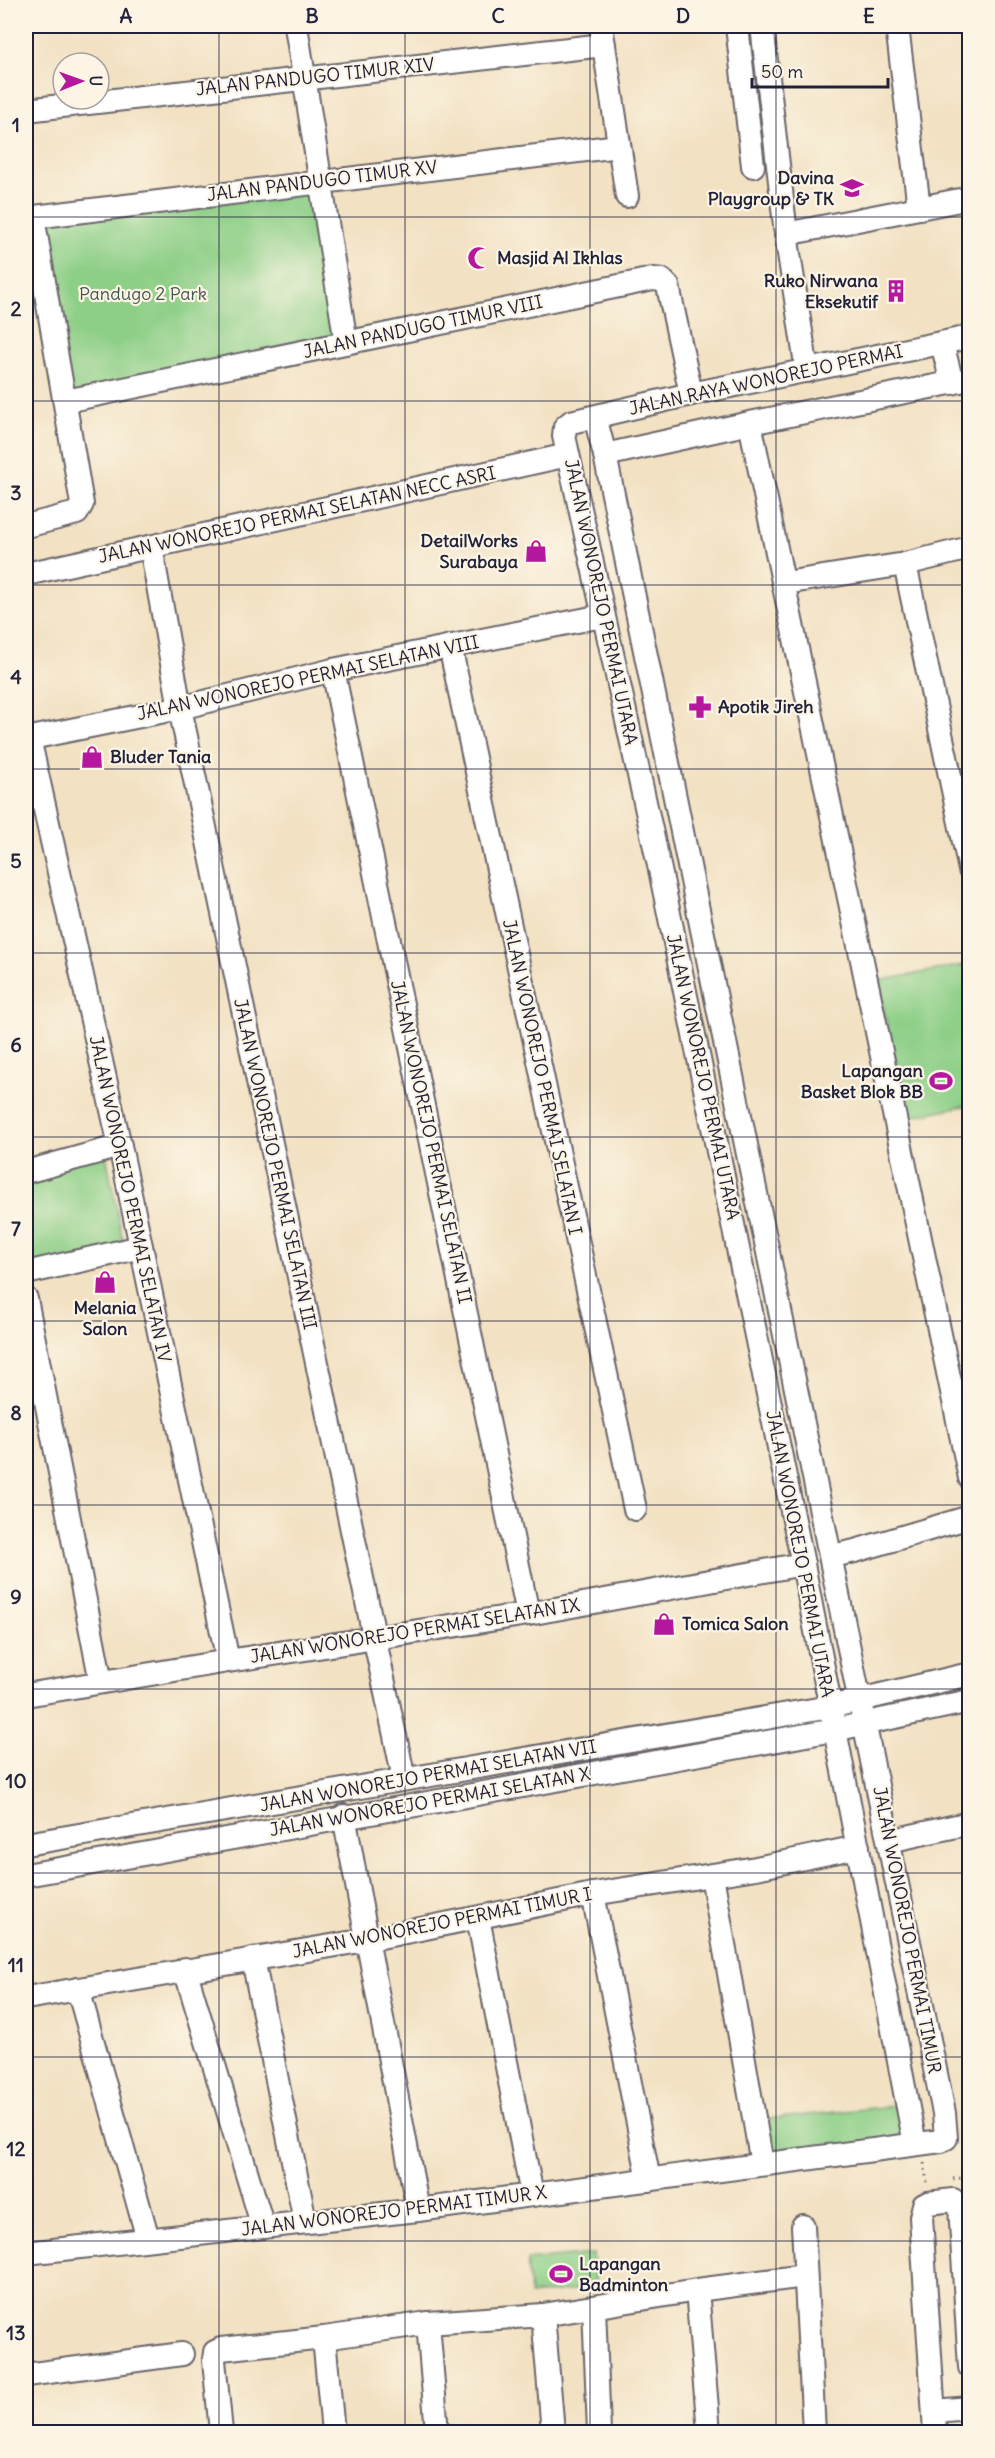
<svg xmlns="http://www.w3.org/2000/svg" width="995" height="2458" font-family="Delius,sans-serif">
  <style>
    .green { fill: #8dcf87; stroke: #587861; stroke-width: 1.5 }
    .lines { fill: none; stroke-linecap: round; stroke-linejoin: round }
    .minor-casing { stroke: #6b656a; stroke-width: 26 }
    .path { stroke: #6b656a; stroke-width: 3; stroke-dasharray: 1.5 4.5; stroke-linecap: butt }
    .minor { stroke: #fff; stroke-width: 22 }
    .grid { fill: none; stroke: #22223b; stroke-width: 1.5; stroke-opacity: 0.55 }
    .labels { text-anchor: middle; stroke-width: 4.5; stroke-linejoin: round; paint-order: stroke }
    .street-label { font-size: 18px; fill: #22223b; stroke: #fcf5e5 }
    .poi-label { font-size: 18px; font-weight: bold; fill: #22223b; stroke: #fcf5e5; text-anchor: start }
    .park-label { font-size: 18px; fill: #425652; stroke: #fcf5e5 }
    .neatline { fill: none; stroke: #22223b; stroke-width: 2 }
    .grid-label { font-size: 20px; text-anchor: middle; font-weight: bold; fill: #22223b }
  </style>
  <rect width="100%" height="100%" fill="#fcf5e5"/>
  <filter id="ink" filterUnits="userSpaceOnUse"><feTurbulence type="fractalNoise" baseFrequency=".0167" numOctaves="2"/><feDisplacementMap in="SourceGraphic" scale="12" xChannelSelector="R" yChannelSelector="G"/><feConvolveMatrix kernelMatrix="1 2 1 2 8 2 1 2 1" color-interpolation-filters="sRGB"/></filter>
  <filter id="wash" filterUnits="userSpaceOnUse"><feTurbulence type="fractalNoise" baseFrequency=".008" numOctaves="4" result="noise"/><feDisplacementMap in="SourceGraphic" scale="24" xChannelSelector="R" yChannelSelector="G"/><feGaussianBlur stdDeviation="1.35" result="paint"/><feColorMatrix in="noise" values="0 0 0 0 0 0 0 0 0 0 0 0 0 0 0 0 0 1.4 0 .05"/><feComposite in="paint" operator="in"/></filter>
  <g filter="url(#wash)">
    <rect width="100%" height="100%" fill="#f2e1c2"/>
    <g class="green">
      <polygon points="321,182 346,343 66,401 33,217"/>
      <polygon points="969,964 969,1105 908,1117 877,981"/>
      <polygon points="104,1145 127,1261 26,1266 26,1163"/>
      <polygon points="902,2105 909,2141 766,2160 759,2120"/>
      <polygon points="593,2254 596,2288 530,2295 527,2260"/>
    </g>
  </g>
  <g filter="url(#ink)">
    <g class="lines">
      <g class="minor-casing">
        <g id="minor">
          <polyline points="296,26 346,343"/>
          <polyline points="601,26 627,196"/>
          <polyline points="737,26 753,166"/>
          <polyline points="762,26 786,234 807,371"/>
          <polyline points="897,26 919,208"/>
          <polyline points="26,110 604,45"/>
          <polyline points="26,218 619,146"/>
          <polyline points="786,234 970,198"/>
          <polyline points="942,343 952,383"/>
          <polyline points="66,401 653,279 662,280 668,286 691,394"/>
          <polyline points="750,423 970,1478"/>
          <polyline points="605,455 750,423 970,379"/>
          <polyline points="26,526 77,513 82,504 33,217"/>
          <polyline points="151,547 180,708 404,1779"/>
          <polyline points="905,564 970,870"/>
          <polyline points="26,574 568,455"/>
          <polyline points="785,583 905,564 970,548"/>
          <polyline points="450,646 635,1509"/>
          <polyline points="333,670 528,1614"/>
          <polyline points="29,738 120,1146 228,1661"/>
          <polyline points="26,739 180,708 333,670 602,616"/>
          <polyline points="26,1172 120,1146"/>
          <polyline points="26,1273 141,1247"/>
          <polyline points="26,1299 101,1682"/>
          <polyline points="832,1556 855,1551 970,1517"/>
          <polyline points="26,1695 228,1661 528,1614 803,1564"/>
          <polyline points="344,1816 418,2210"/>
          <polyline points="889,1841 970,1823"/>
          <polyline points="26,1844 830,1707 970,1674"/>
          <polyline points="26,1875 834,1730 970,1701"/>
          <polyline points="712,1875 762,2164"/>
          <polyline points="593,1894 649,2180"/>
          <polyline points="478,1918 532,2195"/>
          <polyline points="253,1959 305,2221"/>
          <polyline points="185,1969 263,2227"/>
          <polyline points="78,1989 148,2239"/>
          <polyline points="26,1998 366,1940 593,1894 756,1868 858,1847"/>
          <polyline points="915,2144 803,1564 660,870 564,436 565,427 571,422 691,394 970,337"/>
          <polyline points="803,2226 814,2432"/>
          <polyline points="26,2253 418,2210 941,2141 946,2138 944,2113 605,455 595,417"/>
          <polyline points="697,2290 709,2432"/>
          <polyline points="594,2307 599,2432"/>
          <polyline points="543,2315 553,2432"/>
          <polyline points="428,2323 437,2432"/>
          <polyline points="324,2338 333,2432"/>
          <polyline points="26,2375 182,2354"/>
          <polyline points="934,2411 970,2408"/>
          <polyline points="221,2432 214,2360 215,2352 221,2349 324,2338 428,2323 543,2315 697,2290 805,2276"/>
          <polyline points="935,2432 921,2217 924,2205 928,2203 953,2200 960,2207 970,2367"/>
        </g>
      </g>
      <g class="path">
        <polyline points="924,2163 927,2183"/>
        <polyline points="953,2179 970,2177"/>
      </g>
      <use href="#minor" class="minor"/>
    </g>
  </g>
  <path class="grid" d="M219,26V2432M405,26V2432M590,26V2432M776,26V2432M26,217H970M26,401H970M26,585H970M26,769H970M26,953H970M26,1137H970M26,1321H970M26,1505H970M26,1689H970M26,1873H970M26,2057H970M26,2241H970"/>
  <defs>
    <g id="school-bare" transform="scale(1.8)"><path d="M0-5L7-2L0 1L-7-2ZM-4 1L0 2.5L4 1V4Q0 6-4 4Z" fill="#b5179e" stroke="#fcf5e5" stroke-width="2.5" paint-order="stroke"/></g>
    <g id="mosque-bare" transform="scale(1.8)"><path d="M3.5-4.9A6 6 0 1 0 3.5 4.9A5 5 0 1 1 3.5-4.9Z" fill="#b5179e" stroke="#fcf5e5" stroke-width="2.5" paint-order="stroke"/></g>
    <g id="building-bare" transform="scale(1.8)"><path d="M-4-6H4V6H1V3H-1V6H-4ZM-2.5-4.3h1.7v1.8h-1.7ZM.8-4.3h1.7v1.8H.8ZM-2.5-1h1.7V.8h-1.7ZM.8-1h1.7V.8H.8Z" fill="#b5179e" stroke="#fcf5e5" stroke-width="2.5" paint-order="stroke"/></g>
    <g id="shop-bare" transform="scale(1.8)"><path d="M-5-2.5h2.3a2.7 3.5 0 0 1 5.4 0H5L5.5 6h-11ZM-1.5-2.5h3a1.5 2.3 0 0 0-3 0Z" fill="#b5179e" stroke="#fcf5e5" stroke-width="2.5" paint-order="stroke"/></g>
    <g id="pharmacy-bare" transform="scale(1.8)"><path d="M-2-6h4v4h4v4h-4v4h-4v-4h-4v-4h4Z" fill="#b5179e" stroke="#fcf5e5" stroke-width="2.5" paint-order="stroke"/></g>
    <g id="stadium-bare" transform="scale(1.8)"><path d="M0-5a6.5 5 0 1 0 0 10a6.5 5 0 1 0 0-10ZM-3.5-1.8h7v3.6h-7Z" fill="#b5179e" stroke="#fcf5e5" stroke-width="2.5" paint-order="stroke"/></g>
  </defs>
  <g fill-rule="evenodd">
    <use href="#school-bare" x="852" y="188"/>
    <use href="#mosque-bare" x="479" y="258"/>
    <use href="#building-bare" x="896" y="291"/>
    <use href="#shop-bare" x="536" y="551"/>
    <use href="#pharmacy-bare" x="700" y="707"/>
    <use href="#shop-bare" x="92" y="757"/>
    <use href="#stadium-bare" x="941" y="1081"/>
    <use href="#shop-bare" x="105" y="1282"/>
    <use href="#shop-bare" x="664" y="1624"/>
    <use href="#stadium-bare" x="561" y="2274"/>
  </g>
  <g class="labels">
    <g class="street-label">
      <text transform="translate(315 77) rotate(-6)" y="6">JALAN PANDUGO TIMUR XIV</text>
      <text transform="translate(322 181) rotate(-7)" y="6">JALAN PANDUGO TIMUR XV</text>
      <text transform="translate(423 327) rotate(-12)" y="6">JALAN PANDUGO TIMUR VIII</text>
      <text transform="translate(766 380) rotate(-12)" y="6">JALAN RAYA WONOREJO PERMAI</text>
      <text transform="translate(297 515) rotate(-12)" y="6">JALAN WONOREJO PERMAI SELATAN NECC ASRI</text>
      <text transform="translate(601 602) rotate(78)" y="6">JALAN WONOREJO PERMAI UTARA</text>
      <text transform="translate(308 678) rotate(-12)" y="6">JALAN WONOREJO PERMAI SELATAN VIII</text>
      <text transform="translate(542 1077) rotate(78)" y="6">JALAN WONOREJO PERMAI SELATAN I</text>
      <text transform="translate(703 1077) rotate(78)" y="6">JALAN WONOREJO PERMAI UTARA</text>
      <text transform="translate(431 1142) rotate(78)" y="6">JALAN WONOREJO PERMAI SELATAN II</text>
      <text transform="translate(275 1164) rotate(78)" y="6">JALAN WONOREJO PERMAI SELATAN III</text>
      <text transform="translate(130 1199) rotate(78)" y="6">JALAN WONOREJO PERMAI SELATAN IV</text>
      <text transform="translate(800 1554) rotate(79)" y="6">JALAN WONOREJO PERMAI UTARA</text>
      <text transform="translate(415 1631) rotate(-9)" y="6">JALAN WONOREJO PERMAI SELATAN IX</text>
      <text transform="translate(428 1776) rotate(-10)" y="6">JALAN WONOREJO PERMAI SELATAN VII</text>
      <text transform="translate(430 1802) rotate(-10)" y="6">JALAN WONOREJO PERMAI SELATAN X</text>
      <text transform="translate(442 1923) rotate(-11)" y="6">JALAN WONOREJO PERMAI TIMUR I</text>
      <text transform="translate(907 1930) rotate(79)" y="6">JALAN WONOREJO PERMAI TIMUR</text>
      <text transform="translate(394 2211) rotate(-7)" y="6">JALAN WONOREJO PERMAI TIMUR X</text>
    </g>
    <g class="poi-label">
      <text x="834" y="184" text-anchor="end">Davina<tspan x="834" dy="21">Playgroup &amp; TK</tspan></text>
      <text x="497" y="264">Masjid Al Ikhlas</text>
      <text x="878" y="287" text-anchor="end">Ruko Nirwana<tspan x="878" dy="21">Eksekutif</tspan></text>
      <text x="518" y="547" text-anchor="end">DetailWorks<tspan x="518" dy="21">Surabaya</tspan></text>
      <text x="718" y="713">Apotik Jireh</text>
      <text x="110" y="763">Bluder Tania</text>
      <text x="923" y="1077" text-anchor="end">Lapangan<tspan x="923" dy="21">Basket Blok BB</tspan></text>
      <text x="105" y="1314" text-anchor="middle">Melania<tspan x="105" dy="21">Salon</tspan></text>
      <text x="682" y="1630">Tomica Salon</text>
      <text x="579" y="2270">Lapangan<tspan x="579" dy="21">Badminton</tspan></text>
    </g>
    <g class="park-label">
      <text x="143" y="300">Pandugo 2 Park</text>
    </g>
  </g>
  <rect width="995" height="2458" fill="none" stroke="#fcf5e5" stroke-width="66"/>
  <g transform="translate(81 81) rotate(89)"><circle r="28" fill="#fcf5e5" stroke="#a5a1a1" stroke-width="1.5"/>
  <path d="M0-4.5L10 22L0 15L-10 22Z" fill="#b5179e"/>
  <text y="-9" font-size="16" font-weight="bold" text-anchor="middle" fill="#22223b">U</text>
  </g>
  <path d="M752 78v9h136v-9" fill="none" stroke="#22223b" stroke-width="3"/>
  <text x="761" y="78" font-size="18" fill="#22223b" stroke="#fcf5e5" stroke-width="4.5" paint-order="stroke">50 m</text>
  <rect x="33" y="33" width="929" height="2392" class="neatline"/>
  <g class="grid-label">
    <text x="126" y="23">A</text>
    <text x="312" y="23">B</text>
    <text x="498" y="23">C</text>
    <text x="683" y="23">D</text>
    <text x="869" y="23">E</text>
    <text x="16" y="132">1</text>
    <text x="16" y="316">2</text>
    <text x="16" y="500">3</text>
    <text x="16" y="684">4</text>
    <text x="16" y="868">5</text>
    <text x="16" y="1052">6</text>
    <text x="16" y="1236">7</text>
    <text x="16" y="1420">8</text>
    <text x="16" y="1604">9</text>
    <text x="16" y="1788">10</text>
    <text x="16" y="1972">11</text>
    <text x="16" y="2156">12</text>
    <text x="16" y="2340">13</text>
  </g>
</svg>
